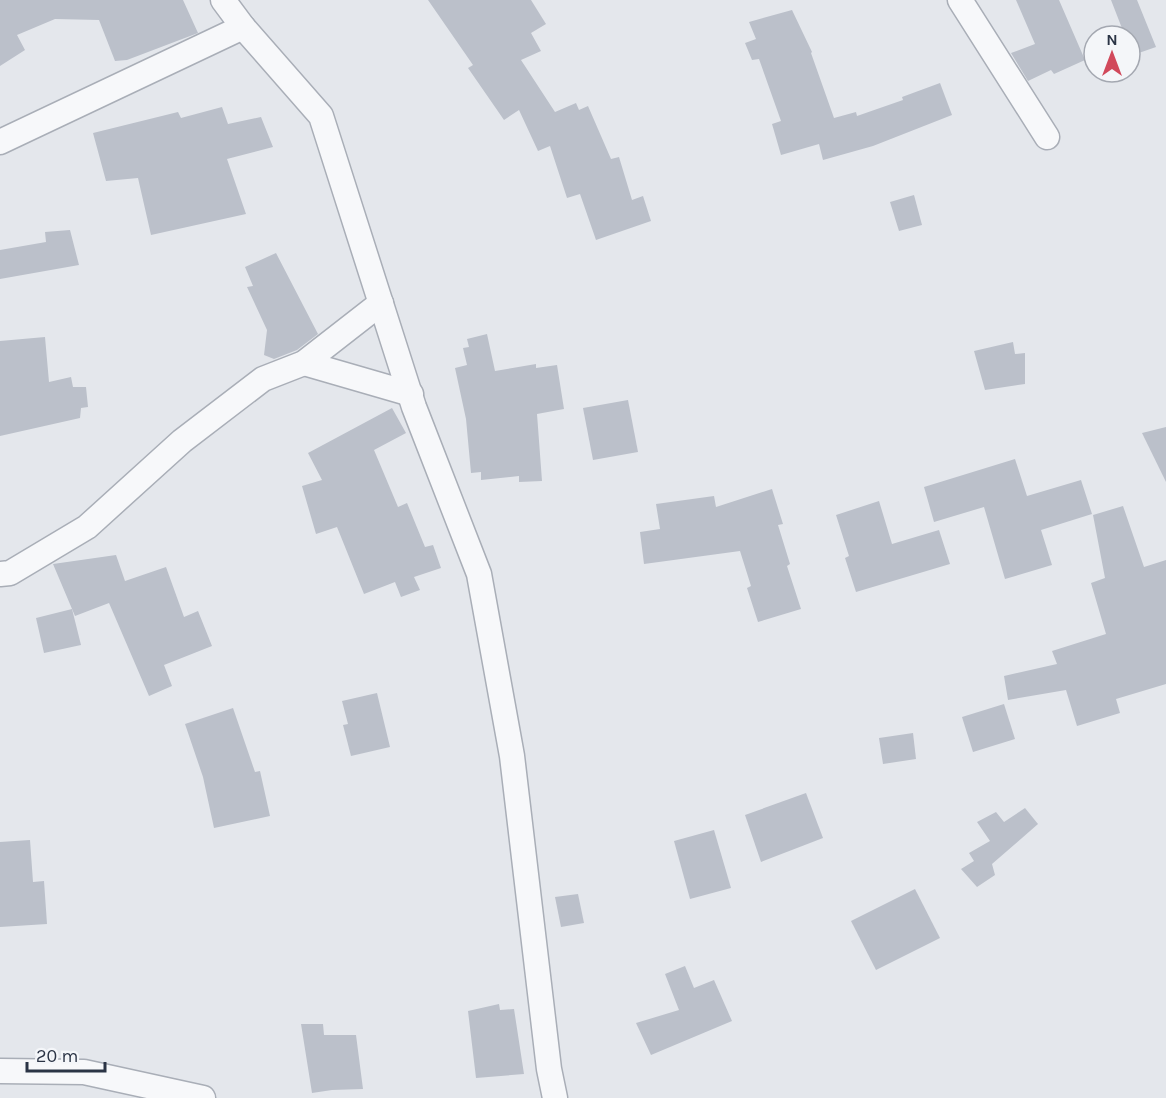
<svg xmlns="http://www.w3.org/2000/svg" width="1166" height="1098" font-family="Karla,sans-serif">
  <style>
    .building { fill: #bbc0ca }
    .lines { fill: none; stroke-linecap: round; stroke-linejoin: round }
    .street-casing { stroke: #a9aeb7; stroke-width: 27 }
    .street { stroke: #f7f8fa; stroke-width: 24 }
  </style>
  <rect width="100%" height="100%" fill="#e4e7ec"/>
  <g class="building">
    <polygon points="0,0 183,0 198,33 127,60 115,61 99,20 55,19 17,35 25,50 0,66"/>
    <polygon points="428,0 531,0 546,24 531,33 541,51 521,60 555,112 576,103 579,110 588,106 611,159 619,157 632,200 643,196 651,221 596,240 580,194 567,198 550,146 538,151 519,110 504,120 468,68 473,65"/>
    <polygon points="1016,0 1059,0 1085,60 1054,74 1051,70 1028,81 1011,53 1035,44"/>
    <polygon points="1111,0 1137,0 1156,47 1133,55 1130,49 1130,36 1125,36"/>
    <polygon points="792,10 812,52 811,53 834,118 856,112 857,116 903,100 902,97 940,83 952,115 873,146 823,160 819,144 781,155 772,124 781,121 759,59 752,60 745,43 756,39 749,22"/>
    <polygon points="222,107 228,124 261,117 273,147 227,159 246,214 151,235 138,178 106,181 93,133 178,112 181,118"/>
    <polygon points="914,195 922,225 899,231 890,202"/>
    <polygon points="70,230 79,265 0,279 0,250 46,242 45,232"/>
    <polygon points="276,253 318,334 297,350 274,359 264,355 267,330 247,287 253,286 245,267"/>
    <polygon points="487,334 495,371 536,364 536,368 557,365 564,409 537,414 542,481 519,482 519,476 481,480 481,472 471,473 466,419 455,368 467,365 463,348 469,347 467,339"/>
    <polygon points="45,337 49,382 71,377 73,387 86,387 88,407 81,408 80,418 0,436 0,341"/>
    <polygon points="1013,342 1015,354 1025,353 1025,384 985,390 974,351"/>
    <polygon points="628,400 638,452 593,460 583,408"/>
    <polygon points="392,408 406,433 374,450 398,507 407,503 425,547 433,545 441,568 414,577 420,590 401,597 395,582 364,594 337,527 316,534 302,486 322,480 308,453"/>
    <polygon points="1166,427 1166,482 1142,433"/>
    <polygon points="1015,459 1027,496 1081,480 1092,514 1041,530 1052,565 1005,579 984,507 934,522 924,487"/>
    <polygon points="772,489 783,524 778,525 790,564 787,566 801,609 758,622 747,588 751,586 740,551 644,564 640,532 660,529 656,504 714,496 716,507"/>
    <polygon points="879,501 892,544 939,530 950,564 856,592 845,558 849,556 836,515"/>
    <polygon points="1123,506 1144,567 1166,560 1166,684 1116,699 1120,713 1077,726 1066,690 1008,700 1004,676 1057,664 1052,651 1106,634 1091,583 1105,578 1093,515"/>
    <polygon points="116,555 125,581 166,567 184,617 198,611 212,646 164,665 172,686 149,696 109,603 75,616 53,564"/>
    <polygon points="72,609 81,645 44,653 36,618"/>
    <polygon points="377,693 390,747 351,756 343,725 348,724 342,701"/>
    <polygon points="1004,704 1015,739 973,752 962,717"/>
    <polygon points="233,708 255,772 260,771 270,816 214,828 203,777 185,724"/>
    <polygon points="913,733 916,759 883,764 879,738"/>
    <polygon points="806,793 823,838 761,862 745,815"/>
    <polygon points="1025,808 1038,824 992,864 995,875 977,887 961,869 974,861 969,853 990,841 977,822 996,812 1004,822"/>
    <polygon points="714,830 731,888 690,899 674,841"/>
    <polygon points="30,840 33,882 44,881 47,924 0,927 0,842"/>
    <polygon points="915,889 940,938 876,970 851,921"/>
    <polygon points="578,894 584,923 561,927 555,897"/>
    <polygon points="685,966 694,988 714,980 732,1021 651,1055 636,1023 679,1010 665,974"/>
    <polygon points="499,1004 500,1010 514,1009 524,1074 476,1078 468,1011"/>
    <polygon points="301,1024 323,1024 324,1035 356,1035 363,1089 332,1090 312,1093"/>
  </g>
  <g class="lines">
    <g class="street-casing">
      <g id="street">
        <polyline points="223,0 243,27 321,116 414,407 479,574 512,756 549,1069 555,1098"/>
        <polyline points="960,0 1047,137"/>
        <polyline points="0,142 243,27"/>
        <polyline points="304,363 411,394"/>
        <polyline points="0,574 10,573 87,527 182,441 263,379 304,363 381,303"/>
        <polyline points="0,1071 84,1072 203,1098"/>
      </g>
    </g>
    <use href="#street" class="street"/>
  </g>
  <g transform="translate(1112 54)"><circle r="28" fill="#f4f6f9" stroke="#a4a8b1" stroke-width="1.5"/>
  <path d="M0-4.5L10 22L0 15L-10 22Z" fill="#d1495b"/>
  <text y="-9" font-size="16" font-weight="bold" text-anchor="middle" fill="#2b3445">N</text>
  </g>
  <path d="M27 1062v9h78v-9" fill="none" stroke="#2b3445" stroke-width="3"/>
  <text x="36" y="1062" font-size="18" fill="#2b3445" stroke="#f4f6f9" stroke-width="4.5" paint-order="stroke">20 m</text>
</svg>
